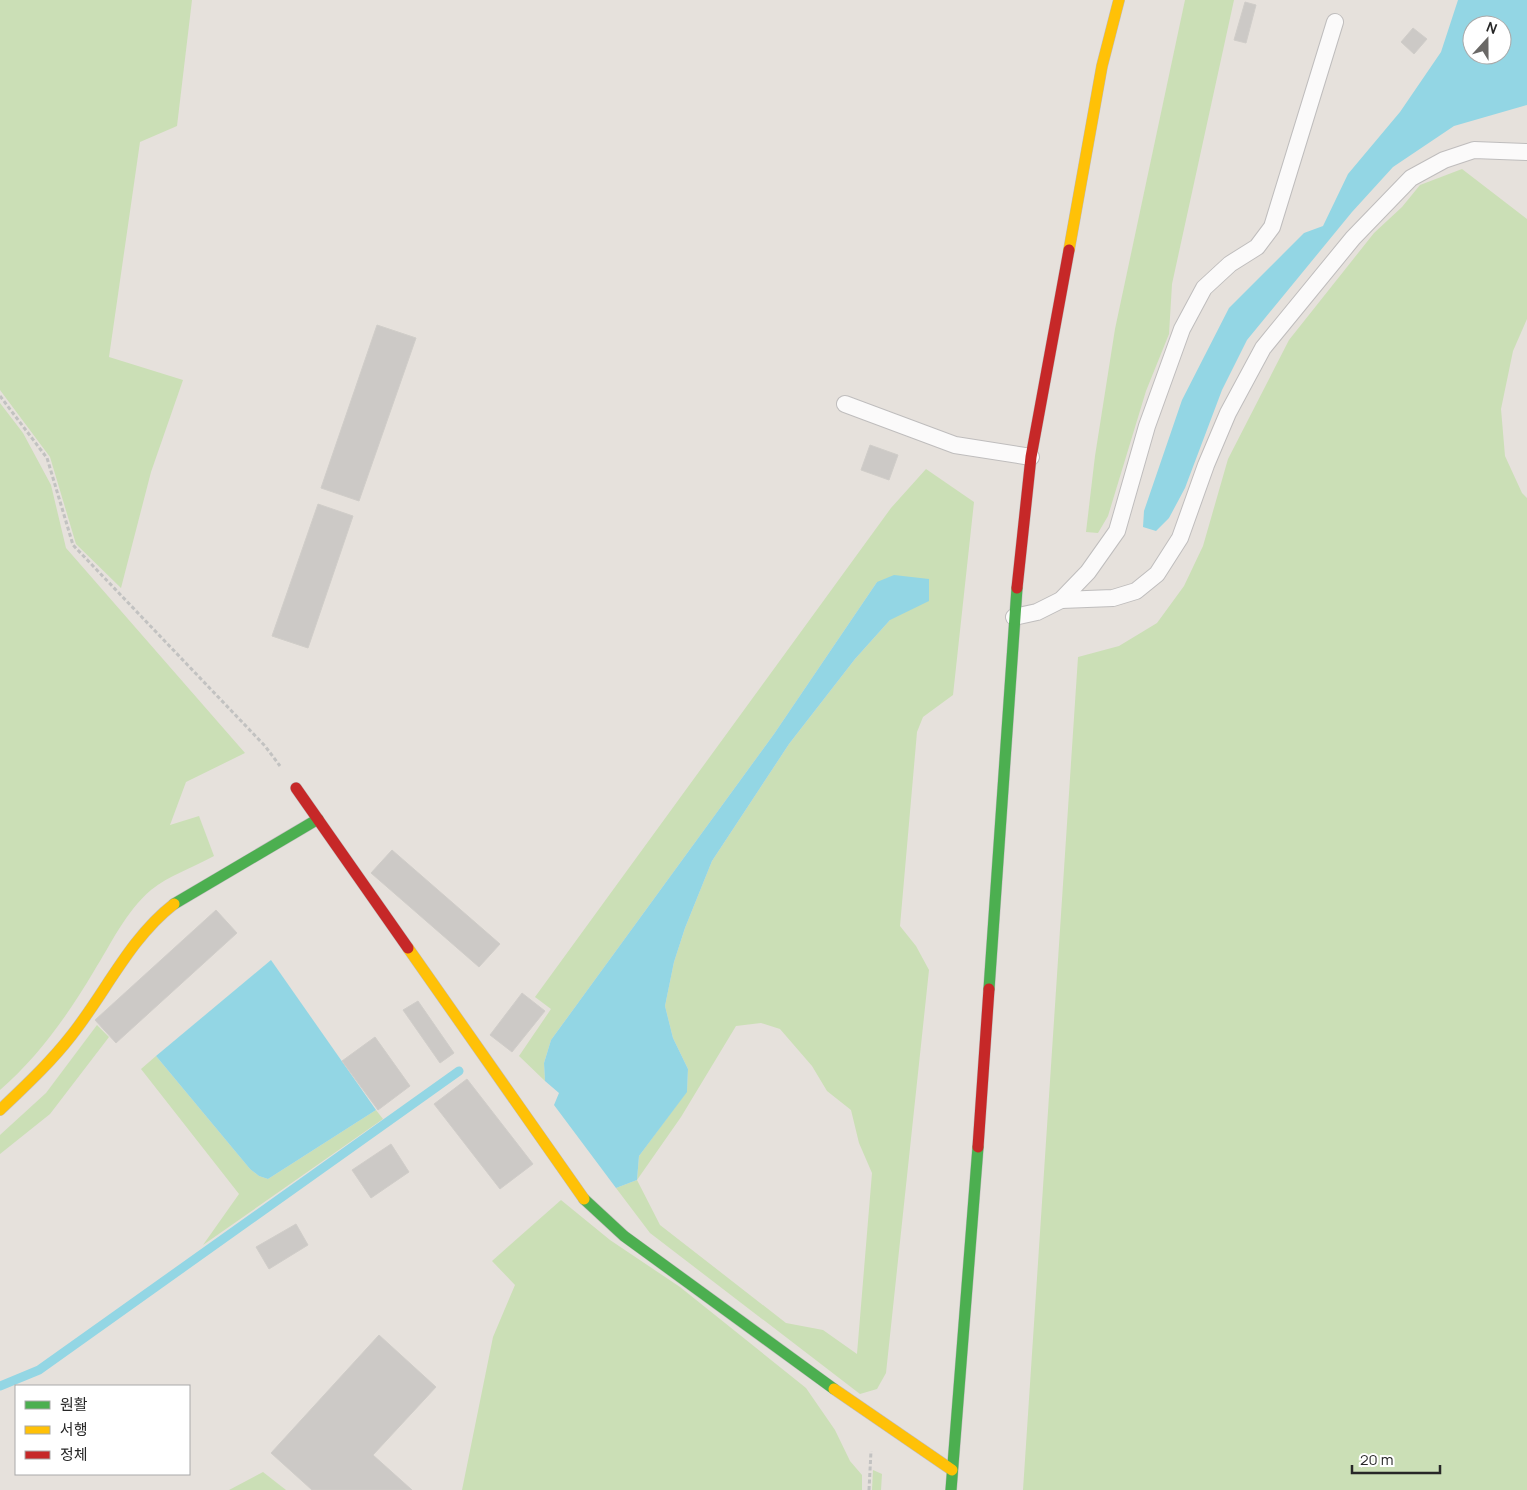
<svg xmlns="http://www.w3.org/2000/svg" width="1527" height="1490" font-family="Manrope,'Noto Sans KR',sans-serif">
  <style>
    .green { fill: #cbdfb6; fill-rule: evenodd }
    .water { fill: #93d6e4; fill-rule: evenodd }
    .lines { fill: none; stroke-linecap: round; stroke-linejoin: round }
    .stream { stroke: #93d6e4; stroke-width: 9 }
    .building { fill: #ccc9c6; stroke: #d0cdc9 }
    .lane-casing { stroke: #bfbdbd; stroke-width: 18 }
    .fast-casing { stroke: #bfbdbd; stroke-width: 12 }
    .slow-casing { stroke: #bfbdbd; stroke-width: 12 }
    .jam-casing { stroke: #bfbdbd; stroke-width: 12 }
    .path { stroke: #c2c2c1; stroke-width: 3; stroke-dasharray: 4 2.5; stroke-linecap: butt }
    .lane { stroke: #fbfafa; stroke-width: 16 }
    .fast { stroke: #4caf50; stroke-width: 11 }
    .slow { stroke: #ffc107; stroke-width: 11 }
    .jam { stroke: #c62828; stroke-width: 11 }
  </style>
  <rect width="100%" height="100%" fill="#e6e1dc"/>
  <g class="green">
    <polygon points="0,0 192,0 177,126 140,142 109,357 183,380 151,472 121,588 76,544 50,457 0,390"/>
    <polygon points="1185,0 1234,0 1172,284 1169,334 1146,391 1108,516 1098,533 1086,532 1095,456 1115,329"/>
    <polygon points="1462,169 1527,219 1527,319 1513,351 1501,409 1505,456 1522,493 1527,498 1527,1490 1023,1490 1078,657 1119,646 1157,623 1184,586 1203,546 1228,459 1289,340 1374,233 1402,207 1420,185"/>
    <path d="M0,403L23,433L51,485L66,548L245,753L186,782L170,825L199,816L214,856C194,867 168,876 151,890C126,911 111,944 94,971C68,1015 38,1057 0,1090Z"/>
    <path d="M926,469L974,502L953,695L923,717L917,732L900,926L916,946L929,970L886,1373L877,1389L860,1394L650,1233L616,1188L637,1180L639,1156L687,1091L688,1069L673,1038L665,1006L674,962L685,928L712,861L789,744L855,659L890,620L877,582L774,734L551,1040L544,1063L545,1081L519,1056L551,1009L535,997L891,508ZM761,1023L780,1029L812,1066L827,1091L851,1110L859,1143L872,1173L857,1354L823,1330L786,1323L660,1225L637,1180L681,1117L736,1026Z"/>
    <polygon points="97,1025 109,1037 50,1114 0,1154 0,1135 46,1093"/>
    <polygon points="156,1056 250,1169 259,1176 268,1179 376,1110 383,1119 203,1245 239,1194 141,1069"/>
    <polygon points="561,1200 610,1240 680,1287 806,1388 835,1430 850,1461 862,1475 862,1490 462,1490 493,1337 515,1285 492,1261"/>
    <polygon points="873,1470 882,1474 881,1490 872,1490"/>
    <polygon points="263,1472 286,1490 229,1490"/>
  </g>
  <g class="water">
    <path d="M1458,0H1527V105L1454,126L1393,167L1352,212L1247,340L1222,390L1185,488L1169,518L1156,531L1143,527L1144,511L1182,400L1229,308L1304,233L1323,226L1348,174L1400,112L1441,52ZM1472,25H1502V55H1472Z"/>
    <polygon points="894,575 929,579 929,601 890,620 855,659 789,744 712,861 685,928 674,962 665,1006 673,1038 688,1069 687,1092 639,1156 637,1180 616,1188 554,1105 559,1093 545,1081 544,1063 551,1040 774,734 877,582"/>
    <polygon points="271,960 376,1110 268,1179 259,1176 250,1169 156,1056"/>
  </g>
  <g class="lines">
    <polyline class="stream" points="0,1386 39,1370 459,1071"/>
  </g>
  <g class="building">
    <polygon points="1245,2 1256,5 1246,43 1234,40"/>
    <polygon points="1413,28 1427,39 1414,54 1401,42"/>
    <polygon points="377,325 416,338 359,501 321,488"/>
    <polygon points="870,445 898,455 889,480 861,470"/>
    <polygon points="318,504 353,516 308,648 272,636"/>
    <polygon points="392,850 500,944 479,967 371,873"/>
    <polygon points="216,910 237,933 116,1043 95,1020"/>
    <polygon points="522,993 545,1011 512,1052 490,1035"/>
    <polygon points="418,1001 454,1053 440,1063 403,1010"/>
    <polygon points="375,1037 410,1086 378,1110 342,1061"/>
    <polygon points="467,1079 533,1164 500,1189 434,1104"/>
    <polygon points="391,1144 409,1172 371,1198 352,1170"/>
    <polygon points="296,1224 308,1245 269,1269 256,1247"/>
    <polygon points="379,1335 436,1387 373,1455 412,1490 312,1490 271,1453"/>
  </g>
  <g class="lines">
    <g class="lane-casing">
      <g id="lane">
        <polyline points="845,404 955,445 1031,457"/>
        <polyline points="1061,600 1113,598 1136,591 1157,574 1180,538 1206,465 1228,413 1263,348 1353,238 1411,178 1444,160 1474,150 1527,152"/>
        <polyline points="1014,617 1037,612 1061,600 1088,572 1117,531 1147,426 1182,329 1204,288 1230,264 1257,247 1272,227 1335,22"/>
      </g>
    </g>
    <g class="fast-casing">
      <g id="fast">
        <polyline points="174,904 318,819"/>
        <polyline points="989,989 1017,588"/>
        <polyline points="584,1199 624,1236 834,1389"/>
        <polyline points="951,1490 978,1147"/>
      </g>
    </g>
    <g class="slow-casing">
      <g id="slow">
        <polyline points="1069,250 1102,66 1119,0"/>
        <polyline points="408,948 584,1199"/>
        <path d="M0,1110C25,1086 50,1063 71,1036C106,992 129,939 174,904"/>
        <polyline points="834,1389 952,1470"/>
      </g>
    </g>
    <g class="jam-casing">
      <g id="jam">
        <polyline points="1017,588 1031,457 1069,250"/>
        <polyline points="296,788 408,948"/>
        <polyline points="978,1147 989,989"/>
      </g>
    </g>
    <g class="path">
      <polyline points="0,396 47,458 73,545 265,746 280,766"/>
      <polyline points="869,1490 871,1451"/>
    </g>
    <use href="#lane" class="lane"/>
    <use href="#fast" class="fast"/>
    <use href="#slow" class="slow"/>
    <use href="#jam" class="jam"/>
  </g>
  <rect x="15" y="1385" width="175" height="90" fill="#ffffff" stroke="#a9a9a9"/>
  <rect x="25" y="1401" width="25" height="8" fill="#4caf50" stroke="#a9a9a9"/>
  <text x="60" y="1410" font-size="15" fill="#272727">원활</text>
  <rect x="25" y="1426" width="25" height="8" fill="#ffc107" stroke="#a9a9a9"/>
  <text x="60" y="1435" font-size="15" fill="#272727">서행</text>
  <rect x="25" y="1451" width="25" height="8" fill="#c62828" stroke="#a9a9a9"/>
  <text x="60" y="1460" font-size="15" fill="#272727">정체</text>
  <g transform="translate(1487 40) rotate(21)"><circle r="24" fill="#ffffff" stroke="#a9a9a9"/>
  <path d="M0-4L9 19L0 12L-9 19Z" fill="#6a6866"/>
  <text y="-8" font-size="14" font-weight="bold" text-anchor="middle" fill="#272727">N</text>
  </g>
  <path d="M1352 1465v8h88v-8" fill="none" stroke="#272727" stroke-width="2.5"/>
  <text x="1360" y="1465" font-size="15" fill="#272727" stroke="#ffffff" stroke-width="4" paint-order="stroke">20 m</text>
</svg>
